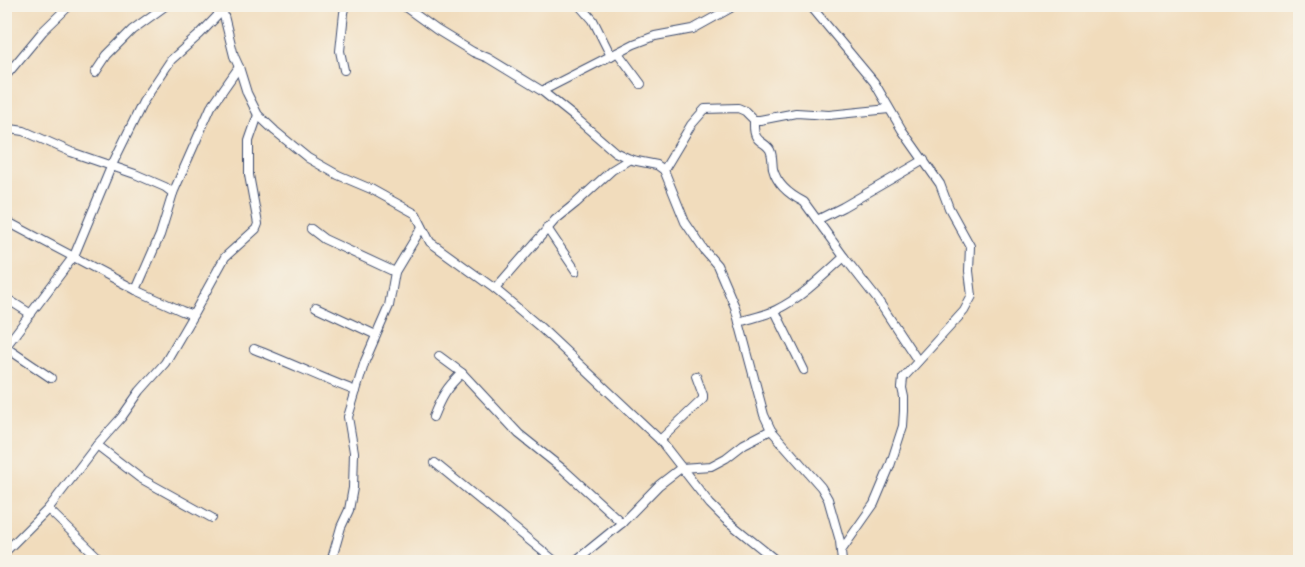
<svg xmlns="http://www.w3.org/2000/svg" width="1305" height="567" font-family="'Balsamiq Sans',sans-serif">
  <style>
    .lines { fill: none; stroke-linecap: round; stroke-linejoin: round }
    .minor-casing { stroke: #3b496c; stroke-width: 10 }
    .minor { stroke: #fff; stroke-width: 8 }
  </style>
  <rect width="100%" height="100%" fill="#f7f3e8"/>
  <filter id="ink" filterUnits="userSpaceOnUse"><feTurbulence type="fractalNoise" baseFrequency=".0167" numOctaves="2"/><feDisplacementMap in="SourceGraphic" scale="12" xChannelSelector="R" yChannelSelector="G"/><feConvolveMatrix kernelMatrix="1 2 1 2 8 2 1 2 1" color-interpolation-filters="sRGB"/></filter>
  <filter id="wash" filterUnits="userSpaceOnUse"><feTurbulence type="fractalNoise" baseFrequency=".008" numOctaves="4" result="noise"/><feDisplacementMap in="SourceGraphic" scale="24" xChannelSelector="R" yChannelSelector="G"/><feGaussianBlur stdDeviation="1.35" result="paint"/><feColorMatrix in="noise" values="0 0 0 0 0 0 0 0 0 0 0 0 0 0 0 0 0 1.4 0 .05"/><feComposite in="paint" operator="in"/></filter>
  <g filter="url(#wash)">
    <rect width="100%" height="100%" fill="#f1dcbc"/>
  </g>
  <g filter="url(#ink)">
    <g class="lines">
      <g class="minor-casing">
        <g id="minor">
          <polyline points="221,4 234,56 239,67 247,93 258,115 275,131 308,158 338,175 371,189 416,214 430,242 495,289 540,327 660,440 710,504 725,519 778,562"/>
          <polyline points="401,4 437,30 473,52 488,58 542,91 577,119 615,152 632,160 657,165 664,170 685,222 704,250 717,265 735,307 764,415 771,430 821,487 828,499 840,541 842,562"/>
          <polyline points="579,4 593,20 611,56"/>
          <polyline points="809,4 874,82 902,130 940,184 949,208 970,246 969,271 972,296 964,311 903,378 902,388 904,397 904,411 903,426 890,466 874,504 841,551"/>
          <polyline points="618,53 641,84"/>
          <polyline points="344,70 340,51 344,13 346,4"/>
          <polyline points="95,73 107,55 132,30 168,4"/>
          <polyline points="4,78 43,31 71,4"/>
          <polyline points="542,91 634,44 655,36 693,29 738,4"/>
          <polyline points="4,128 24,131 71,152 135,174 165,187 173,193"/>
          <polyline points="664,170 691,125 705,109 738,108 745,111 754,120 760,120 796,113 829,115 889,109"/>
          <polyline points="4,220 136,290 182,311 193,315 165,363 140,391 121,418 97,445 48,509 4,553"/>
          <polyline points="817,220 843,207 924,160"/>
          <polyline points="547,228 576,271"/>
          <polyline points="311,229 324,239 395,272"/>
          <polyline points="844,257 877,299 918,361"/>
          <polyline points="495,289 555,220 576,203 612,170 630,159"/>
          <polyline points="136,290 160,235 173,193 211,107 239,67"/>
          <polyline points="4,297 31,314"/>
          <polyline points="316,307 376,335"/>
          <polyline points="775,311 804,370"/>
          <polyline points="193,315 225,257 256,229 258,224 249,175 249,141 258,115"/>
          <path d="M739,322C751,318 764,316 776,310C802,297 822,277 844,257L804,202C790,195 777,185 773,169C772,163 773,156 770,150C768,146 764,144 760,141C753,136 754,127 754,120"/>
          <polyline points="5,347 51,378"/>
          <polyline points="4,349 74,256 111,167 143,102 171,60 200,34 223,10"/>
          <path d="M254,349C288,362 321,378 356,391"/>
          <polyline points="439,356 462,373 519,434 564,470 622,523"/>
          <path d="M433,417C441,397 446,388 462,373"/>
          <polyline points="660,440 703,399 703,395 696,376"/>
          <polyline points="97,445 140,478 212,518"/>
          <polyline points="435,463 556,562"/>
          <polyline points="48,509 103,562"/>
          <polyline points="331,562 341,527 349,510 353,488 354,452 348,417 365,361 389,306 395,272 422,227"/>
          <polyline points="574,562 622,523 659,485 681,468 711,466 726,458 744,444 771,430"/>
        </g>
      </g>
      <use href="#minor" class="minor"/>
    </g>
  </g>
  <rect width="1305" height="567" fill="none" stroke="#f7f3e8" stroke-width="24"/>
</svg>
